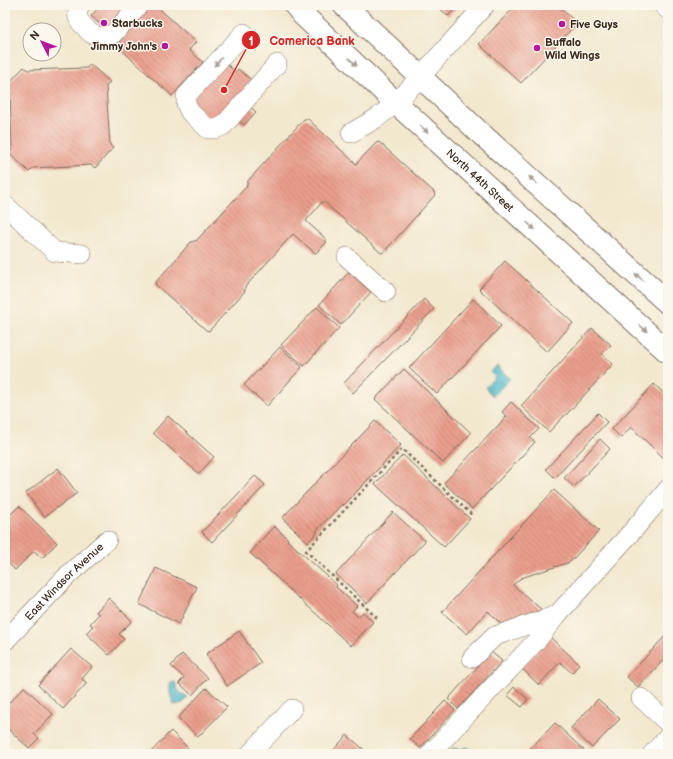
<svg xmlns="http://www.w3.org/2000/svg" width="673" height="759" font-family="'Balsamiq Sans',sans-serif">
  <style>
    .water { fill: url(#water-ripples); stroke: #447274 }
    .building { fill: url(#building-back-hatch) }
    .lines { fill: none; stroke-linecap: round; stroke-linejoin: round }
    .minor-casing { stroke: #7b6c5c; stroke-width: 20 }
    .major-casing { stroke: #7b6c5c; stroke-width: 24 }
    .path { stroke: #7b6c5c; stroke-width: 2.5; stroke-dasharray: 3 3; stroke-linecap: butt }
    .minor { stroke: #fff; stroke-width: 19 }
    .major { stroke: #fff; stroke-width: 22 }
    .oneway { fill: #a79f9a }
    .poi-dot { fill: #b5179e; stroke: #fbf7ec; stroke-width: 1.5 }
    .labels { text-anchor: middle; stroke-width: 3; stroke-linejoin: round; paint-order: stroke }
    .poi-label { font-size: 11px; font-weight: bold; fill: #3b2a1e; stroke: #fbf7ec; text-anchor: start }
    .street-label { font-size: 11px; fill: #3b2a1e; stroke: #fbf7ec }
    .leader { fill: none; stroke: #d62828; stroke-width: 1.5 }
    .callout-dot { fill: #d62828; stroke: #fbf7ec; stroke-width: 1.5 }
    .mark-label { font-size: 12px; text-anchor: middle; font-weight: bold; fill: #fff }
    .callout-label { font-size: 12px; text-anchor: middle; font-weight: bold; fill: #d62828; stroke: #fbf7ec; stroke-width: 3; stroke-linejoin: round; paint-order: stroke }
  </style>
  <defs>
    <pattern id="water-ripples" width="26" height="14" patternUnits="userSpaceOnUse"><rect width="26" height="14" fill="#4eb9ca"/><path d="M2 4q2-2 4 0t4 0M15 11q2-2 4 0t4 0" fill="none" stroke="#4297a3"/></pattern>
    <pattern id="building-back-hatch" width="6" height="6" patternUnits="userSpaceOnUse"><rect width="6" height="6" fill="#ea9e8c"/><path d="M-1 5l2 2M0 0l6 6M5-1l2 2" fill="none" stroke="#bf8172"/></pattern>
  </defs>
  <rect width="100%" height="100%" fill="#fbf7ec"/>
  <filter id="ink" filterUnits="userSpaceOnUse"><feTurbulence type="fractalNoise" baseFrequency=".025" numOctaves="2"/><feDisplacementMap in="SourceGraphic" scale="8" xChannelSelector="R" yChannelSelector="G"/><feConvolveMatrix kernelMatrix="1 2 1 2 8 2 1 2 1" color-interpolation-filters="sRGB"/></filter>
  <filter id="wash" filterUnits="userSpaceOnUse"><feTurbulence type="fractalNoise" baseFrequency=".012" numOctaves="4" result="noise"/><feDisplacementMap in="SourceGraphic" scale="16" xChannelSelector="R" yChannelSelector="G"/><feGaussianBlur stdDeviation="0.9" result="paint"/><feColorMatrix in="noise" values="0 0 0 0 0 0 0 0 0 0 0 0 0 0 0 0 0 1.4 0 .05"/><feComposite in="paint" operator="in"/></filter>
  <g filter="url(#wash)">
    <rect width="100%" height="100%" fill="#f2e8ce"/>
    <g class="water">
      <polygon points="497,366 510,379 493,396 485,388 495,377 490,372"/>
      <polygon points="172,682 175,682 179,692 188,697 183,703 174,705 170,694 170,683"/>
      <polygon points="468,747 471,750 471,754 449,754 453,749 461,749"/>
    </g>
    <g id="blocks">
      <g class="building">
        <polygon points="101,5 127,5 105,29 91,16"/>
        <polygon points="148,5 155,5 196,42 189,50 203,62 172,96 114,43"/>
        <polygon points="436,5 459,5 448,16"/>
        <polygon points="516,5 557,5 577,23 521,83 479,44"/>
        <polygon points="224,62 236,72 238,69 255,83 241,99 256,112 244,125 226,110 218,120 213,121 193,105 193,98"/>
        <polygon points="90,64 110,82 106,86 110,145 113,148 95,168 91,165 33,168 29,172 9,153 12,149 10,91 5,87 24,67 28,70 87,68"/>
        <polygon points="304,119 308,119 356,164 376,143 379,142 434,192 435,195 384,252 381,253 323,201 306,221 326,239 326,243 316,253 315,253 293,234 245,287 245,291 209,331 206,330 156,285 155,283 191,242 194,241 196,241 247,186 247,182"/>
        <polygon points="505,261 573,323 547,352 479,289"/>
        <polygon points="349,272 371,292 341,325 319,305"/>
        <polygon points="424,299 434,309 353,393 344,383"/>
        <polygon points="473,299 501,326 437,394 409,368"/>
        <polygon points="317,307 339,328 304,366 281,345"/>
        <polygon points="592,328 611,345 602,354 613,364 566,415 565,415 549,432 521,406"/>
        <polygon points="280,347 302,367 267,406 244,385"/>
        <polygon points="404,369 471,433 443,463 375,399"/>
        <polygon points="654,384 668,397 668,457 665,459 631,427 621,438 612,429"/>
        <polygon points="511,402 539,429 530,438 535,442 472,509 444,483 507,416 502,412"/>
        <polygon points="598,413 607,422 555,478 546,469"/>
        <polygon points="168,416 214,457 199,474 153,433"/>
        <polygon points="375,421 401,445 343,506 342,504 316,531 318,532 308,542 282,518"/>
        <polygon points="600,439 610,449 574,487 564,478"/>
        <polygon points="403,455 470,519 444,547 375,484"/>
        <polygon points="58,468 77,493 44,517 26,493"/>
        <polygon points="255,476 265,485 212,542 202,532"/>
        <polygon points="554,490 599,531 570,562 521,578 513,585 542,610 501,624 488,611 467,634 442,612"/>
        <polygon points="19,506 57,543 42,558 34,551 15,570 5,560 5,516 7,518"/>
        <polygon points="393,512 425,541 367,603 336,574"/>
        <polygon points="274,526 288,539 287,540 337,585 336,587 357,606 352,611 358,617 363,612 373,622 351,646 250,553"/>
        <polygon points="156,568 197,587 179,624 139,604"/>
        <polygon points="109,598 132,621 119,634 124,639 109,655 86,633 93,626 90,624 99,614 96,612"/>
        <polygon points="239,631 261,663 227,686 206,654"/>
        <polygon points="668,633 668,655 638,687 627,677"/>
        <polygon points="550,637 579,664 572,673 560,662 539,685 521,668"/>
        <polygon points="71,649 92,667 82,679 87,683 63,709 38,685"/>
        <polygon points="491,652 502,661 458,709 448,699"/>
        <polygon points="182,654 208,678 192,695 179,683 184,678 171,666"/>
        <polygon points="24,687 53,714 34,734 39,738 29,748 5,726 5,707"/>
        <polygon points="514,687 528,699 522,707 507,695"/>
        <polygon points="206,688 227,707 198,737 178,718"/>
        <polygon points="598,699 620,719 592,748 571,728"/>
        <polygon points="445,701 455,710 420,748 410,739"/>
        <polygon points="555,723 588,754 525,754"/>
        <polygon points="171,731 188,748 183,754 149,754"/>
        <polygon points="347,735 369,754 330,754"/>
      </g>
    </g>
  </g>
  <g filter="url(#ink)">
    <use href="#blocks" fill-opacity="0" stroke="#7b6c5c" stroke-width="1"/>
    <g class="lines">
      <g class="minor-casing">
        <g id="minor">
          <path d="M80,5C75,16 78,21 86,28C88,31 91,34 94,35C100,37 107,36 113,34L139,5"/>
          <polyline points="663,5 668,10"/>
          <polyline points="244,33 186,96 186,104 190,112 208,129 215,129 223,126 277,64"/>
          <polyline points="351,133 377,118 396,103 420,77 485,5"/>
          <polyline points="5,205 55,252 82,254"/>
          <polyline points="347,257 386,292"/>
          <path id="s1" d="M5,641L68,575L107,540"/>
          <polyline points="472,658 495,636 557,615"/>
          <polyline points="641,698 668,723"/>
          <polyline points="250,754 292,709"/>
          <polyline points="430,754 538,639 557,615 636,527 668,489"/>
          <polyline points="652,754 668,737"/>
        </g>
      </g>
      <g class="major-casing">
        <g id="major">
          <path id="s2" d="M295,5L302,14L396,103L668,352"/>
          <polyline points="344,5 478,131 668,303"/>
        </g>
      </g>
      <polyline class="path" points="377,618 306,551 402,449 473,516"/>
      <use href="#minor" class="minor"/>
      <use href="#major" class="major"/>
    </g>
    <defs><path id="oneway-solid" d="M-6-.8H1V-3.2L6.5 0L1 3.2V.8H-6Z"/></defs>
    <g class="oneway">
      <use href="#oneway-solid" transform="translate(218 62) rotate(132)"/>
      <use href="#oneway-solid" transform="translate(353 62) rotate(43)"/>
      <use href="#oneway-solid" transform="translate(424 129) rotate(43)"/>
      <use href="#oneway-solid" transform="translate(533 180) rotate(-138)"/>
      <use href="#oneway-solid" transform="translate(531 226) rotate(42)"/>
      <use href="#oneway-solid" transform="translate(639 277) rotate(-138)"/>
      <use href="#oneway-solid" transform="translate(643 328) rotate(42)"/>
    </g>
  </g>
  <g class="poi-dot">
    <circle cx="104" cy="23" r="4"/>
    <circle cx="562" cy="24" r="4"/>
    <circle cx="165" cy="46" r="4"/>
    <circle cx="537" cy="48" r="4"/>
  </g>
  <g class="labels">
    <g class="poi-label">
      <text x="112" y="27">Starbucks</text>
      <text x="570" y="28">Five Guys</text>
      <text x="545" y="46">Buffalo<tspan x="545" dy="13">Wild Wings</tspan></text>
      <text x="157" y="50" text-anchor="end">Jimmy John's</text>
    </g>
    <g class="street-label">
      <text dy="4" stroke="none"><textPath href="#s2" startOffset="255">North 44th Street</textPath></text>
      <text dy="4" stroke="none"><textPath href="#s1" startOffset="84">East Windsor Avenue</textPath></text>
    </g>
  </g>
  <path class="leader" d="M224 90L251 40"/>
  <g class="callout-dot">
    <circle cx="224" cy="90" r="4"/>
    <circle cx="251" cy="40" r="10"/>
  </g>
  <g class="mark-label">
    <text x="251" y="45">1</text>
  </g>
  <g class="callout-label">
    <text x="312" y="45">Comerica Bank</text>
  </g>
  <rect width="673" height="759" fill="none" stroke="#fbf7ec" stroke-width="20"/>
  <g transform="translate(42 42) rotate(312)"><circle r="19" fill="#fbf7ec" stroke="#aea59a"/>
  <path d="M0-3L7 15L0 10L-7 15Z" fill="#b5179e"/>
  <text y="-6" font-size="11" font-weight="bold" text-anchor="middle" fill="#3b2a1e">N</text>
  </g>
</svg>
